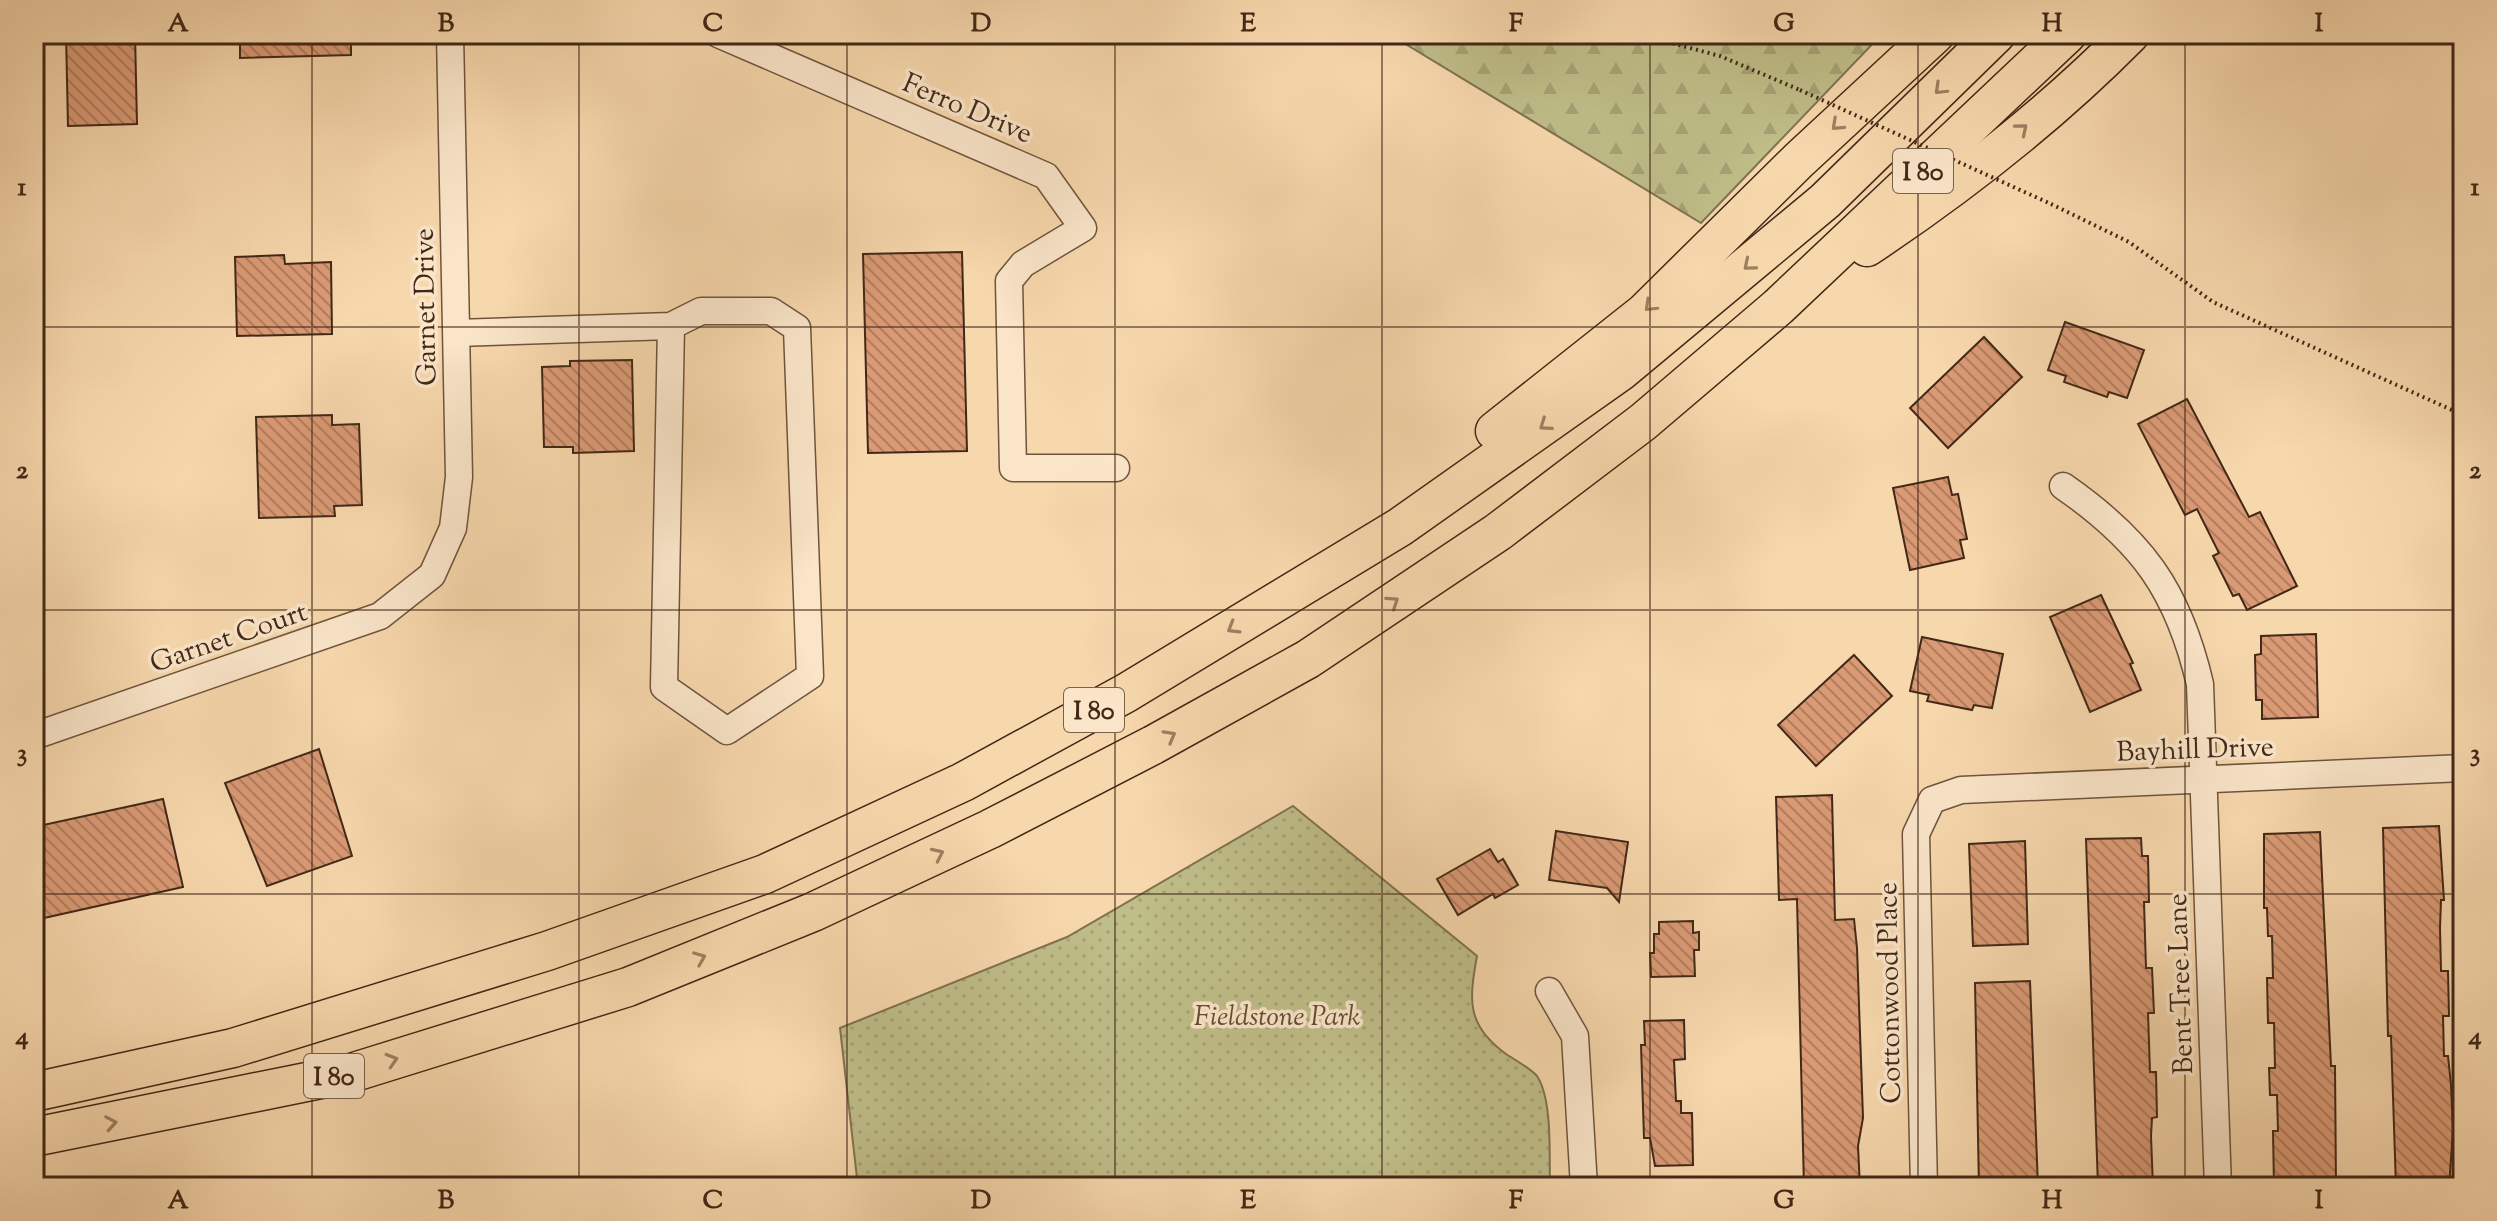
<svg xmlns="http://www.w3.org/2000/svg" width="2497" height="1221" font-family="'Sorts Mill Goudy',serif">
  <style>
    .green { fill: url(#green-dots); stroke: #807250; stroke-width: 2 }
    .forest { fill: url(#forest-firs); stroke: #807250; stroke-width: 2 }
    .building { fill: url(#building-back-hatch); stroke: #422817; stroke-width: 2 }
    .lines { fill: none; stroke-linecap: round; stroke-linejoin: round }
    .minor-casing { stroke: #6f543c; stroke-width: 29 }
    .highway-casing { stroke: #422817; stroke-width: 41 }
    .path { stroke: #422817; stroke-width: 4; stroke-dasharray: 2 4; stroke-linecap: butt }
    .minor { stroke: #fae5c9; stroke-width: 26 }
    .highway { stroke: #f7d7ac; stroke-width: 38 }
    .path-bridge { stroke: #422817; stroke-width: 4; stroke-dasharray: 2 4; stroke-linecap: butt }
    .oneway { stroke: #9c8062 }
    .grid { fill: none; stroke: #422817; stroke-width: 2; stroke-opacity: 0.55 }
    .labels { text-anchor: middle; stroke-width: 7; stroke-linejoin: round; paint-order: stroke }
    .shield { fill: #fae5c9; stroke: #79614c; stroke-width: 2 }
    .shield-label { font-size: 26px; font-weight: bold; fill: #422817 }
    .street-label { font-size: 28px; fill: #422817; stroke: #fae5c9 }
    .park-label { font-size: 28px; font-style: italic; fill: #614d33; stroke: #fae5c9 }
    .neatline { fill: none; stroke: #422817; stroke-width: 3 }
    .grid-label { font-size: 26px; text-anchor: middle; font-weight: bold; fill: #422817 }
  </style>
  <defs>
    <pattern id="green-dots" width="8" height="8" patternUnits="userSpaceOnUse" patternTransform="scale(2)"><rect width="8" height="8" fill="#bfbd88"/><path d="M2 2h.1M6 6h.1" fill="none" stroke="#a5a275" stroke-width="1.8" stroke-linecap="round"/></pattern>
    <pattern id="forest-firs" width="22" height="20" patternUnits="userSpaceOnUse" patternTransform="scale(2)"><rect width="22" height="20" fill="#bfbd88"/><path d="M5 1l3.5 6h-7zM16 11l3.5 6h-7z" fill="#a5a275"/></pattern>
    <pattern id="building-back-hatch" width="6" height="6" patternUnits="userSpaceOnUse" patternTransform="scale(2)"><rect width="6" height="6" fill="#da9a75"/><path d="M-1 5l2 2M0 0l6 6M5-1l2 2" fill="none" stroke="#b27e5f"/></pattern>
  </defs>
  <rect width="100%" height="100%" fill="#f7d7ac"/>
  <filter id="stains"><feTurbulence type="fractalNoise" baseFrequency=".0025" numOctaves="4"/><feColorMatrix values="0 0 0 0 .2 0 0 0 0 .09 0 0 0 0 .02 0 0 0 .5 -.17"/></filter>
  <radialGradient id="worn" r=".72"><stop offset=".6" stop-color="#630" stop-opacity="0"/><stop offset="1" stop-color="#630" stop-opacity=".3"/></radialGradient>
  <path class="green" d="M1293,806L1477,956C1469,1000 1466,1025 1506,1054C1515,1060 1530,1068 1537,1076C1553,1100 1549,1158 1550,1187H858L840,1028L1067,937Z"/>
  <polygon class="forest" points="1389,34 1882,34 1701,223"/>
  <g class="building">
    <polygon points="66,34 135,34 137,124 68,126"/>
    <polygon points="240,34 351,34 351,55 240,58"/>
    <polygon points="962,252 967,451 868,453 863,254"/>
    <polygon points="284,255 285,264 331,262 332,334 237,336 235,257"/>
    <polygon points="2065,322 2144,350 2127,398 2109,392 2107,397 2064,382 2066,376 2048,370"/>
    <polygon points="1984,337 2022,377 1948,448 1910,408"/>
    <polygon points="632,360 634,451 573,453 573,447 544,447 542,367 570,366 570,361"/>
    <polygon points="2187,399 2249,517 2260,512 2297,586 2247,610 2239,594 2233,596 2213,556 2219,553 2197,509 2185,515 2138,424"/>
    <polygon points="332,415 332,425 359,424 362,505 334,506 335,516 259,518 256,417"/>
    <polygon points="1948,477 1952,495 1958,494 1967,539 1960,540 1964,558 1910,570 1893,488"/>
    <polygon points="2101,595 2133,663 2130,664 2141,690 2090,712 2050,617"/>
    <polygon points="2316,634 2318,717 2262,719 2262,700 2256,700 2255,655 2261,654 2261,636"/>
    <polygon points="1922,637 2003,654 1992,708 1974,705 1972,710 1927,701 1929,695 1910,691"/>
    <polygon points="1854,655 1892,696 1816,766 1778,725"/>
    <polygon points="319,749 352,856 267,886 225,783"/>
    <polygon points="1832,795 1835,920 1854,919 1857,948 1863,1118 1858,1146 1860,1187 1804,1187 1797,899 1779,900 1776,797"/>
    <polygon points="163,799 183,887 44,918 34,871 34,827"/>
    <polygon points="2439,826 2444,900 2441,900 2440,928 2441,971 2448,971 2449,1016 2443,1016 2444,1056 2448,1056 2451,1085 2453,1130 2449,1187 2396,1187 2391,1036 2388,1036 2383,828"/>
    <polygon points="1556,831 1628,842 1619,902 1607,888 1549,880"/>
    <polygon points="2320,832 2331,1066 2335,1066 2336,1187 2274,1187 2273,1131 2278,1131 2277,1095 2270,1095 2269,1068 2275,1068 2274,1023 2268,1023 2267,978 2273,978 2272,936 2268,936 2267,908 2264,908 2264,834"/>
    <polygon points="2141,838 2142,856 2148,856 2149,902 2144,902 2146,968 2152,968 2154,1013 2148,1013 2150,1072 2156,1072 2157,1117 2152,1118 2151,1136 2153,1187 2098,1187 2086,839"/>
    <polygon points="2025,841 2028,944 1973,946 1969,844"/>
    <polygon points="1490,849 1498,862 1503,859 1518,885 1495,898 1493,894 1458,915 1437,879"/>
    <polygon points="1693,921 1693,933 1699,932 1699,950 1694,950 1695,976 1651,977 1650,953 1654,953 1654,934 1659,934 1659,922"/>
    <polygon points="2030,981 2038,1187 1979,1187 1975,983"/>
    <polygon points="1684,1020 1685,1059 1674,1060 1676,1101 1681,1101 1681,1113 1692,1113 1693,1165 1655,1166 1650,1138 1644,1138 1641,1045 1645,1045 1644,1021"/>
  </g>
  <g class="lines">
    <g class="minor-casing">
      <g id="minor">
        <polyline points="718,34 1046,176 1083,228 1023,264 1009,281 1013,468 1116,468"/>
        <polyline points="457,333 671,326 664,687 727,731 810,676 797,328 771,311 701,311 671,326"/>
        <path d="M2063,486C2142,541 2178,590 2200,684L2218,1187"/>
        <polyline points="34,736 380,616 432,575 453,528 459,477 450,34"/>
        <polyline points="1549,991 1575,1036 1584,1187"/>
        <polyline points="1924,1187 1916,834 1932,800 1961,790 2463,768"/>
      </g>
    </g>
    <g class="highway-casing">
      <g id="highway">
        <path d="M1867,247C1960,185 2051,114 2130,34"/>
        <polyline points="1495,431 1644,313 1799,160 1935,34"/>
        <polyline points="34,1092 233,1048 547,951 765,874 963,782 1126,693 1400,527 1621,371 1825,201 1996,34"/>
        <polyline points="34,1137 351,1073 628,987 813,912 990,829 1153,745 1308,659 1498,532 1643,422 1778,307 2067,34"/>
      </g>
    </g>
    <g class="path">
      <polyline points="1638,34 1720,56 1800,90"/>
      <polyline points="2051,204 2129,242 2213,302 2463,415"/>
    </g>
    <use href="#minor" class="minor"/>
    <use href="#highway" class="highway"/>
    <polyline class="path-bridge" points="1800,90 2051,204"/>
  </g>
  <defs><path id="oneway-chevron" d="M-2-3.5L2.5 0L-2 3.5" fill="none" stroke-width="1.6" stroke-linecap="round" stroke-linejoin="round" transform="scale(2)"/></defs>
  <g class="oneway">
    <use href="#oneway-chevron" transform="translate(1940 89) rotate(136)"/>
    <use href="#oneway-chevron" transform="translate(1837 125) rotate(137)"/>
    <use href="#oneway-chevron" transform="translate(2022 129) rotate(-40)"/>
    <use href="#oneway-chevron" transform="translate(1749 265) rotate(140)"/>
    <use href="#oneway-chevron" transform="translate(1650 306) rotate(136)"/>
    <use href="#oneway-chevron" transform="translate(1545 425) rotate(145)"/>
    <use href="#oneway-chevron" transform="translate(1393 602) rotate(-34)"/>
    <use href="#oneway-chevron" transform="translate(1233 628) rotate(149)"/>
    <use href="#oneway-chevron" transform="translate(1170 736) rotate(-29)"/>
    <use href="#oneway-chevron" transform="translate(938 854) rotate(-25)"/>
    <use href="#oneway-chevron" transform="translate(700 958) rotate(-22)"/>
    <use href="#oneway-chevron" transform="translate(392 1060) rotate(-17)"/>
    <use href="#oneway-chevron" transform="translate(111 1123) rotate(-10)"/>
  </g>
  <path class="grid" d="M312,34V1187M579,34V1187M847,34V1187M1115,34V1187M1382,34V1187M1650,34V1187M1918,34V1187M2185,34V1187M34,327H2463M34,610H2463M34,894H2463"/>
  <g class="labels">
    <g class="shield">
      <rect x="1893" y="149" width="60" height="44" rx="6"/>
      <rect x="1064" y="688" width="60" height="44" rx="6"/>
      <rect x="304" y="1054" width="60" height="44" rx="6"/>
    </g>
    <g class="shield-label">
      <text x="1923" y="180">I 80</text>
      <text x="1094" y="719">I 80</text>
      <text x="334" y="1085">I 80</text>
    </g>
    <g class="street-label">
      <text transform="translate(968 107) rotate(23)" y="10">Ferro Drive</text>
      <text transform="translate(424 307) rotate(-91)" y="10">Garnet Drive</text>
      <text transform="translate(228 636) rotate(-19)" y="10">Garnet Court</text>
      <text transform="translate(2195 748) rotate(-2)" y="10">Bayhill Drive</text>
      <text transform="translate(2179 984) rotate(-92)" y="10">Bent Tree Lane</text>
      <text transform="translate(1888 993) rotate(-91)" y="10">Cottonwood Place</text>
    </g>
    <g class="park-label">
      <text x="1277" y="1025">Fieldstone Park</text>
    </g>
  </g>
  <rect width="2497" height="1221" fill="none" stroke="#f7d7ac" stroke-width="88"/>
  <rect x="44" y="44" width="2409" height="1133" class="neatline"/>
  <g class="grid-label">
    <text x="178" y="31">A</text>
    <text x="446" y="31">B</text>
    <text x="713" y="31">C</text>
    <text x="981" y="31">D</text>
    <text x="1248" y="31">E</text>
    <text x="1516" y="31">F</text>
    <text x="1784" y="31">G</text>
    <text x="2052" y="31">H</text>
    <text x="2319" y="31">I</text>
    <text x="22" y="195">1</text>
    <text x="2475" y="195">1</text>
    <text x="22" y="478">2</text>
    <text x="2475" y="478">2</text>
    <text x="22" y="761">3</text>
    <text x="2475" y="761">3</text>
    <text x="22" y="1044">4</text>
    <text x="2475" y="1044">4</text>
    <text x="178" y="1208">A</text>
    <text x="446" y="1208">B</text>
    <text x="713" y="1208">C</text>
    <text x="981" y="1208">D</text>
    <text x="1248" y="1208">E</text>
    <text x="1516" y="1208">F</text>
    <text x="1784" y="1208">G</text>
    <text x="2052" y="1208">H</text>
    <text x="2319" y="1208">I</text>
  </g>
  <rect width="100%" height="100%" filter="url(#stains)"/>
  <rect width="100%" height="100%" fill="url(#worn)"/>
</svg>
